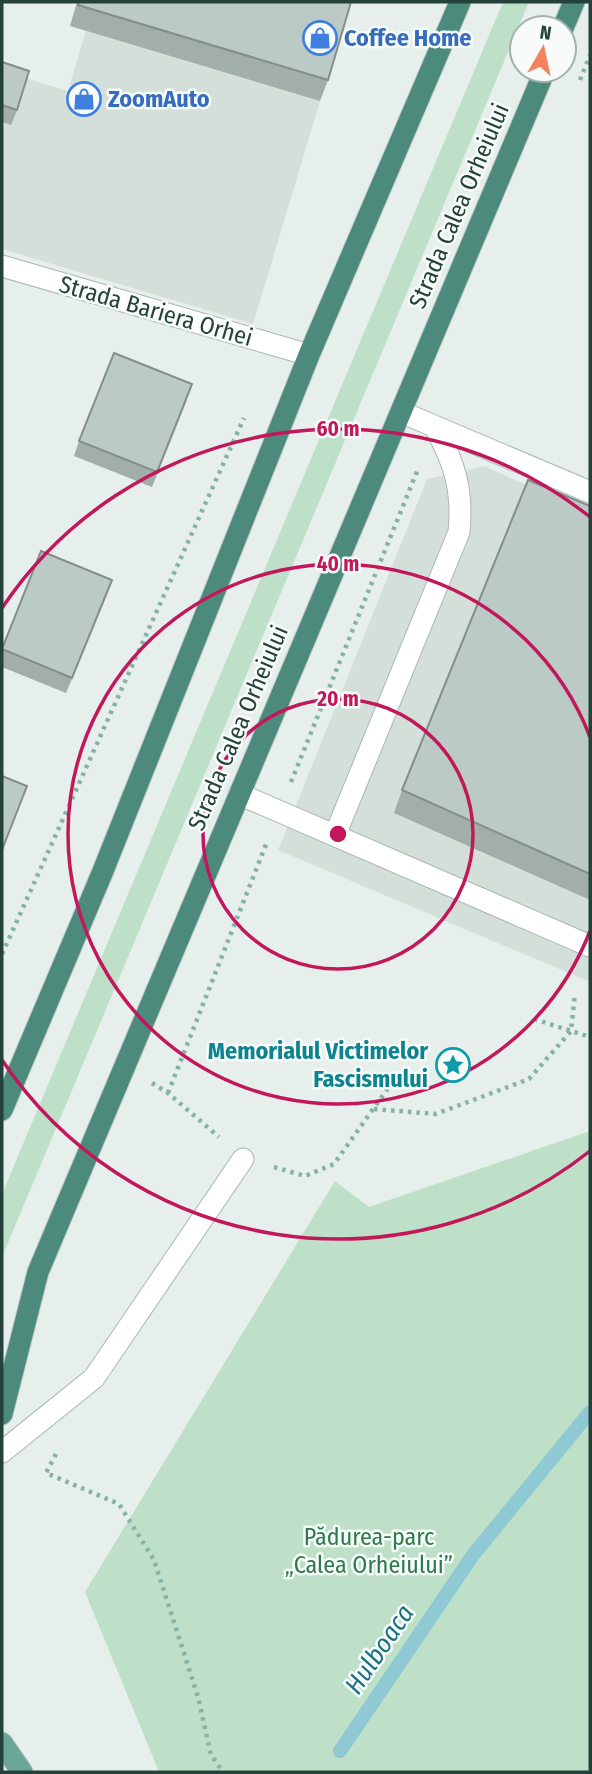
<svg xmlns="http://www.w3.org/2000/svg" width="592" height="1774" font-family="'Fira Sans Condensed',sans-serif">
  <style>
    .built { fill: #d4dfda }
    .green { fill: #bfe0c8 }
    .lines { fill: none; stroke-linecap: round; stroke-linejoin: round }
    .stream { stroke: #8ec9d4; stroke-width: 14 }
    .service-casing { stroke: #a8b8b2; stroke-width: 23 }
    .minor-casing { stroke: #a8b8b2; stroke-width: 23 }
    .primary-casing { stroke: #c2cac8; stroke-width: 23 }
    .trunk-casing { stroke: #c2cac8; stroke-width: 23 }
    .path { stroke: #86b3a5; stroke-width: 4.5; stroke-dasharray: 3.5 5; stroke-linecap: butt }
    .service { stroke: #fff; stroke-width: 21 }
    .minor { stroke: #fff; stroke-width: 21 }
    .primary { stroke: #6aa596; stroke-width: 21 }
    .trunk { stroke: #4c8a7c; stroke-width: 21 }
    .wall { fill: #a1aea9 }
    .shaded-wall { fill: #838d89 }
    .building { fill: #bbcac4; stroke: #838d89; stroke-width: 2 }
    .ring { fill: none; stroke: #c2185b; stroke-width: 3.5 }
    .labels { text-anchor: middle; stroke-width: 5; stroke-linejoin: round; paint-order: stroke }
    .shop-label { font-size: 24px; font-weight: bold; fill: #366cbe; stroke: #f7fbf9; text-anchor: start }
    .street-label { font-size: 24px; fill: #24423a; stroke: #f7fbf9 }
    .culture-label { font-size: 24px; font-weight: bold; fill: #0d838f; stroke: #f7fbf9; text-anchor: end }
    .park-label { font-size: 24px; fill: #2d7a4b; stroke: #f7fbf9 }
    .water-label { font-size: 26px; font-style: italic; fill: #1c6f80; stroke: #f7fbf9 }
    .centre { fill: #c2185b; stroke: #f7fbf9; stroke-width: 3.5 }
    .ring-label { font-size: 21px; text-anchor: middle; font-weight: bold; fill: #c2185b; stroke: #f7fbf9; stroke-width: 5; stroke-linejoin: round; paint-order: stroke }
  </style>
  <rect width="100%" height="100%" fill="#e6efeb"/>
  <g class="built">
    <polygon points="86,31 320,101 253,324 2,249 2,71 68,91"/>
    <polygon points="484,466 590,513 590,982 278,850 427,479"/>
  </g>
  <g class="green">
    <polygon points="503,2 529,2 2,1257 2,1194"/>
    <polygon points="590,1131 590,1772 159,1772 85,1592 335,1181 369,1207"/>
  </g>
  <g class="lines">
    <polyline class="stream" points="340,1751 473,1555 590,1412"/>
    <g class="service-casing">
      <g id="service">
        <polyline points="239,794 590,946"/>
        <path d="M335,835L459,532C463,490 455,464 435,427"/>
        <polyline points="2,1452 94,1378 243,1159"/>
      </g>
    </g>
    <g class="minor-casing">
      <g id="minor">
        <polyline points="2,266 309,355"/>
        <polyline points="401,412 590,492"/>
      </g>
    </g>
    <g class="primary-casing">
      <polyline id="primary" points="2,1743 22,1772"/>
    </g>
    <g class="trunk-casing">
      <g id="trunk">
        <polyline points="563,28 574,2"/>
        <polyline points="2,1110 103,871 309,355 460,2"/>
        <polyline points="2,1414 38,1272 545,70"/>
      </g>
    </g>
    <g class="path">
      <polyline points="580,80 590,55"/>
      <polyline points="291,782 418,469"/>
      <polyline points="2,954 244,418"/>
      <polyline points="534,1019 590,1037"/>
      <polyline points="152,1083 168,1093 219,1137"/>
      <polyline points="168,1093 267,842"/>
      <polyline points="374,1109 436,1114 529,1079 571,1031 575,993"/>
      <polyline points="274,1167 305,1176 334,1164 398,1074"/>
      <polyline points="56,1454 46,1473 119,1504 154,1560 198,1697 211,1755 223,1772"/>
    </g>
    <use href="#service" class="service"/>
    <use href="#minor" class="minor"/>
    <use href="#primary" class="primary"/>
    <use href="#trunk" class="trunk"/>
  </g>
  <g class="wall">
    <polygon points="77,2 351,2 328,80 320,101 70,26"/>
    <polygon points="2,62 17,110 11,125 2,122"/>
    <polygon points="187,400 152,487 74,456 79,441"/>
    <polygon points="590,506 590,900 394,813 402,790"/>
    <polygon points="112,580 66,693 2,667 2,647"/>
  </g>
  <polygon class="shaded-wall" points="112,580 106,596 66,693 72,678"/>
  <g class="building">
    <polygon points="79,2 351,2 328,80 78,5"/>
    <polygon points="2,62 29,71 17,110 2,105"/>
    <polygon points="114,353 192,384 157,472 79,441"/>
    <polygon points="528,480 590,506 590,874 402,790"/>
    <polygon points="41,551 112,580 72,678 2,649"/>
    <polygon points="2,776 27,786 2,850"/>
  </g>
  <g class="ring">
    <circle cx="338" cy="834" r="135"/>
    <path d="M590 931A270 270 0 1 1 590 737"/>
    <path d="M590 1151A405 405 0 0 1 2 1060M2 608A405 405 0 0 1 590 517"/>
  </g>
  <defs>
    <g id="shop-ring" transform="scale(1.75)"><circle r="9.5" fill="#f7fbf9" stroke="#3f7fe0" stroke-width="1.5"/><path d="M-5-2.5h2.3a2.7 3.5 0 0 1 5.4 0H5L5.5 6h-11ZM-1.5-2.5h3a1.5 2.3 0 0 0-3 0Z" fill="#3f7fe0"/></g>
    <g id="sight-ring" transform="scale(1.75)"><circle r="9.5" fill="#f7fbf9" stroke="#0f9aa8" stroke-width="1.5"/><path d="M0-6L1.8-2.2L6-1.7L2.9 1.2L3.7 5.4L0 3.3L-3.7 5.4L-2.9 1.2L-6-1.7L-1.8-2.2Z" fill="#0f9aa8"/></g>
  </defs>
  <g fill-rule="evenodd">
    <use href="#shop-ring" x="320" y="38"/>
    <use href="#shop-ring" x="84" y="99"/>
    <use href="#sight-ring" x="453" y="1065"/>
  </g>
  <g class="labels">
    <g class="shop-label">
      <text x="344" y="46">Coffee Home</text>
      <text x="108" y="107">ZoomAuto</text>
    </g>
    <g class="street-label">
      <text transform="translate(459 206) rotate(-67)" y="8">Strada Calea Orheiului</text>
      <text transform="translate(156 311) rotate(16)" y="8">Strada Bariera Orhei</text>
      <text transform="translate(238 728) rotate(-67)" y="8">Strada Calea Orheiului</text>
    </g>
    <g class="culture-label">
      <text x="428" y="1059">Memorialul Victimelor<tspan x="428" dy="28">Fascismului</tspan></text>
    </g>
    <g class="park-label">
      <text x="369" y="1545">Pădurea-parc<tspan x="369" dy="28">„Calea Orheiului”</tspan></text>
    </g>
    <g class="water-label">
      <text transform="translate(379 1649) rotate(-56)" y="9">Hulboaca</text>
    </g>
  </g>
  <circle cx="338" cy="834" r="10" class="centre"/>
  <g class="ring-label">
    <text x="338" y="436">60 m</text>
    <text x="338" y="571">40 m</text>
    <text x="338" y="706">20 m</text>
  </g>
  <rect width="592" height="1774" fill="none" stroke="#24423a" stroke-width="7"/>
  <g transform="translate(543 49) rotate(9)"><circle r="33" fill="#f7fbf9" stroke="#a3b1ad" stroke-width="2"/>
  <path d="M0-5L12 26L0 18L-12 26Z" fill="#f4845f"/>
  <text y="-10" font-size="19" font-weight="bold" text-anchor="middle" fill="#24423a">N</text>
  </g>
</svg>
